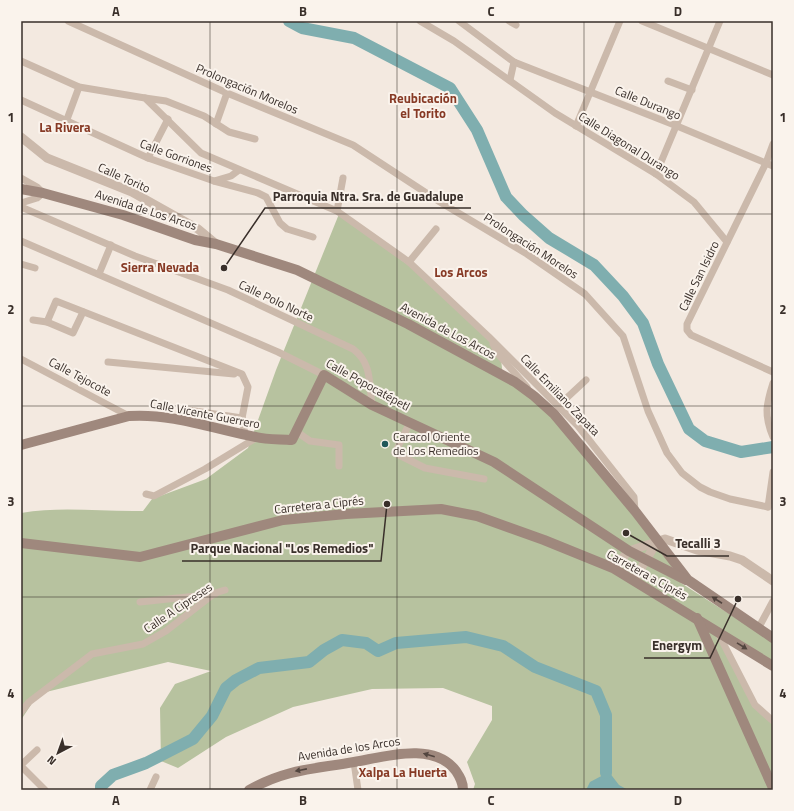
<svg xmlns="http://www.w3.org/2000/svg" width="794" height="811" font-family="'Titillium Web',sans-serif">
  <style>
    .green { fill: #b7c29f }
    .water { fill: #7faeaf }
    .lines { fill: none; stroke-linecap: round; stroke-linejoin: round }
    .river { stroke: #7faeaf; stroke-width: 12 }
    .minor { stroke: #cbb9ab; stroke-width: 7 }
    .tertiary { stroke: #cbb9ab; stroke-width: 9 }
    .secondary { stroke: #9f887d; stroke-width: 10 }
    .oneway { fill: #52453f }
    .grid { fill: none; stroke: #392f2a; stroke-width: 1; stroke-opacity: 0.55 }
    .poi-dot { fill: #20575a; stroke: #faf3ec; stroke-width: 1.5 }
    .labels { text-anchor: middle; stroke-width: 4; stroke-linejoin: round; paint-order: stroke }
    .street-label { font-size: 12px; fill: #392f2a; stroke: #faf3ec }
    .poi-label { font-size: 12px; fill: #392f2a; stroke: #faf3ec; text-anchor: start }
    .neighbourhood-label { font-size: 13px; font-weight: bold; fill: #873a25; stroke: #faf3ec }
    .leader { fill: none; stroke: #392f2a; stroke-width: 1.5 }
    .callout-dot { fill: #392f2a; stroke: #faf3ec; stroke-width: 1.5 }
    .callout-label { font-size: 13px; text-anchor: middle; font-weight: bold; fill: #392f2a; stroke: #faf3ec; stroke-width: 4; stroke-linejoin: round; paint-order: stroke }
    .neatline { fill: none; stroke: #392f2a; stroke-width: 1.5 }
    .grid-label { font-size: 13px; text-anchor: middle; font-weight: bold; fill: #392f2a }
  </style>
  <rect width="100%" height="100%" fill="#f3e9e0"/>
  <path class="green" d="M339,214L446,293L500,350L503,377L522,388L561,424L668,560L681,583L773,642V663L712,624L748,697L773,720V790H473L475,784L467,762L492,720V706L443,688L372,689L293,707L226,737L178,768L161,761L160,708L175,684L211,671L168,662L38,694L21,720V513C62,506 102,512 143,511L152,499L206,479L248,448L276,370Z"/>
  <polygon class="water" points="609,772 619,785 628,790 586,790 590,782"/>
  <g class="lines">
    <g class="river">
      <polyline points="289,21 302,28 354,38 450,88 477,130 506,197 523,215 549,238 594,265 623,296 643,323 658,364 689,429 705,441 741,452 773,447"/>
      <polyline points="101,790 101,786 113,775 146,763 193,739 212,716 226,688 236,680 259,668 309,662 324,650 342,640 366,643 378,651 396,643 466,637 503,646 535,667 596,691 606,715 606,773"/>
    </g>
    <g class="minor">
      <polyline points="68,21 227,93 353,145 440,202 527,254 585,294 623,336 648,411 667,453 682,473 700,487 710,492 730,499 768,507"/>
      <polyline points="420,21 454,41 555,113 656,174 694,202 727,242"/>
      <polyline points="459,21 514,62 677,126 773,166"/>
      <polyline points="509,21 516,25"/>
      <polyline points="642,21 773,75"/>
      <polyline points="21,61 79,87 145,98 201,153 337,211 409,262 489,337 578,426 634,497 635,511"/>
      <polyline points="510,80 514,62"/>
      <polyline points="668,81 692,90"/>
      <polyline points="145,98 166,101 204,116 229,132 255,139"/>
      <polyline points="21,100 148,158 214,181 258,193 266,197 280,223 287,229 313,237"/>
      <polyline points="66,122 79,87"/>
      <polyline points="216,124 227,93"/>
      <polyline points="576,126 620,21"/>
      <polyline points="773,144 766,163 687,324 687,330 691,335 773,372"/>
      <polyline points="148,158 168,119"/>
      <polyline points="656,174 720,21"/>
      <polyline points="21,178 37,187 43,193 37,198 21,203"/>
      <polyline points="214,181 231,176 239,170"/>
      <path d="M21,207L135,256L228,290L353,349C372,363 369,383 372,405"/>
      <polyline points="337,211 343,178"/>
      <polyline points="21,241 278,352 324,375"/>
      <polyline points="409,262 436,229"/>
      <polyline points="21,264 35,268"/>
      <polyline points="99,274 111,245"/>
      <polyline points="33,320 47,322 73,333 83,312"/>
      <polyline points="47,322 56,301 242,374 248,387 242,418 245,434"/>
      <polyline points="493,344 498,354 527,387"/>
      <polyline points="21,359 129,416"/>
      <polyline points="108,362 234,374"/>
      <path d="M773,383C766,405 764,415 773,437"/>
      <polyline points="558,406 586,380"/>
      <polyline points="181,409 242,418"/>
      <polyline points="410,422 395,453 425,468 484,479"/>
      <polyline points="297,432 310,441 339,445 339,466"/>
      <polyline points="146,494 154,496 205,469 256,438"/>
      <polyline points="768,507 773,472"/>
      <polyline points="140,602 215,594"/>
      <polyline points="759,627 773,601"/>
      <polyline points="718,633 755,705 773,721"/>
      <polyline points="21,712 29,702 92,654 143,644 166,631 215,593 225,590"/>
      <polyline points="354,762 358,790"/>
      <polyline points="21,765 37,750"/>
      <polyline points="21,766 45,790"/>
      <polyline points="150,790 156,777"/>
    </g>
    <g class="tertiary">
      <polyline points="21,137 47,158 132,192 198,229 216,244"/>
      <polyline points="613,568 629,551 665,539 697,550 730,556 742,560 773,581"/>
      <polyline points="634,580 658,540"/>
    </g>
    <g class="secondary">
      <polyline points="21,189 43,193 123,215 195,240 216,244 297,270 408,324 515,382 534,396 554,414 635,511 688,580 773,638"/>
      <path d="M21,445L129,416C172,413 214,429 256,437C267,440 280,439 292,440L324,375L372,405L494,462L629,551L686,580"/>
      <polyline points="21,543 140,557 283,520 346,514 441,509 477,516 544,540 613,568 773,666"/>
      <polyline points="697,618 773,788"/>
      <path d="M249,790C286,769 314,769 354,762C384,757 434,741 456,771C460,777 463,782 463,790"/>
    </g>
  </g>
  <defs><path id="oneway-solid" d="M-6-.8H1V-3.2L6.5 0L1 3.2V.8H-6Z"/></defs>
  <g class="oneway">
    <use href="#oneway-solid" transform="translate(717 600) rotate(-147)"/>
    <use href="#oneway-solid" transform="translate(742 646) rotate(32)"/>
    <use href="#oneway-solid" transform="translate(429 755) rotate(-164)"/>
    <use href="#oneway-solid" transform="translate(301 770) rotate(169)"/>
  </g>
  <path class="grid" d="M210,21V790M397,21V790M584,21V790M21,214H773M21,406H773M21,597H773"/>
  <circle class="poi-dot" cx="385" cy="444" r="4"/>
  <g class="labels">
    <g class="street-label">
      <text transform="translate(247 89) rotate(23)" y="4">Prolongación Morelos</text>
      <text transform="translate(648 103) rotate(22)" y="4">Calle Durango</text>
      <text transform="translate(629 146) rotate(32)" y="4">Calle Diagonal Durango</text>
      <text transform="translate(176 156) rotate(20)" y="4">Calle Gorriones</text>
      <text transform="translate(124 178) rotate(24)" y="4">Calle Torito</text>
      <text transform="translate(146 210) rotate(18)" y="4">Avenida de Los Arcos</text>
      <text transform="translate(531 246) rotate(33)" y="4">Prolongación Morelos</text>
      <text transform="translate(699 276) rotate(-64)" y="4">Calle San Isidro</text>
      <text transform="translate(276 301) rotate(25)" y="4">Calle Polo Norte</text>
      <text transform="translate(448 331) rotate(28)" y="4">Avenida de Los Arcos</text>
      <text transform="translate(80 377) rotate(28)" y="4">Calle Tejocote</text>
      <text transform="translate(368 385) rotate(29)" y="4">Calle Popocatépetl</text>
      <text transform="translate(560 395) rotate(46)" y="4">Calle Emiliano Zapata</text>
      <text transform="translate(205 414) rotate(11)" y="4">Calle Vicente Guerrero</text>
      <text transform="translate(319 505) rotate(-6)" y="4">Carretera a Ciprés</text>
      <text transform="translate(647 575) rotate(29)" y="4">Carretera a Ciprés</text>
      <text transform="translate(178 608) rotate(-34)" y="4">Calle A Cipreses</text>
      <text transform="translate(349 749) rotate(-9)" y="4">Avenida de los Arcos</text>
    </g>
    <g class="poi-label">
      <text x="393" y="441">Caracol Oriente<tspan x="393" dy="14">de Los Remedios</tspan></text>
    </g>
    <g class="neighbourhood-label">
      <text x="423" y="103">Reubicación<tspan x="423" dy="15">el Torito</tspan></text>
      <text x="65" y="132">La Rivera</text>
      <text x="160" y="272">Sierra Nevada</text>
      <text x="461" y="277">Los Arcos</text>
      <text x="403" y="777">Xalpa La Huerta</text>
    </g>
  </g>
  <path class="leader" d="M224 268L265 208H471M626 533L667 556H729M387 504L381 561H182M738 599L710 658H644"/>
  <g class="callout-dot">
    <circle cx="224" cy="268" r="4"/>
    <circle cx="626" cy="533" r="4"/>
    <circle cx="387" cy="504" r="4"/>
    <circle cx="738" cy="599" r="4"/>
  </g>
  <g class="callout-label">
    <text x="368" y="201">Parroquia Ntra. Sra. de Guadalupe</text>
    <text x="698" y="548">Tecalli 3</text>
    <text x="282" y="553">Parque Nacional "Los Remedios"</text>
    <text x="677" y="650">Energym</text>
  </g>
  <rect width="794" height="811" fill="none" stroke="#faf3ec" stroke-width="44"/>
  <g transform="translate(58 753) rotate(221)" stroke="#faf3ec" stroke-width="3" paint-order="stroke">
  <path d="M0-3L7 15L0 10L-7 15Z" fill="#392f2a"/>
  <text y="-6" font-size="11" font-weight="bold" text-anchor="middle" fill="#392f2a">N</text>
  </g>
  <rect x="22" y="22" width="750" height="767" class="neatline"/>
  <g class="grid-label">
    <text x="116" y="16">A</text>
    <text x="303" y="16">B</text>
    <text x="491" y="16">C</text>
    <text x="678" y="16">D</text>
    <text x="11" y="122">1</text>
    <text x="783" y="122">1</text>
    <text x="11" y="314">2</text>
    <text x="783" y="314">2</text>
    <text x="11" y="506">3</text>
    <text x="783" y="506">3</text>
    <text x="11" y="698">4</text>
    <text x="783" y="698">4</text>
    <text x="116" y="805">A</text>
    <text x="303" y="805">B</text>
    <text x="491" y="805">C</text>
    <text x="678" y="805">D</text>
  </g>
</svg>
